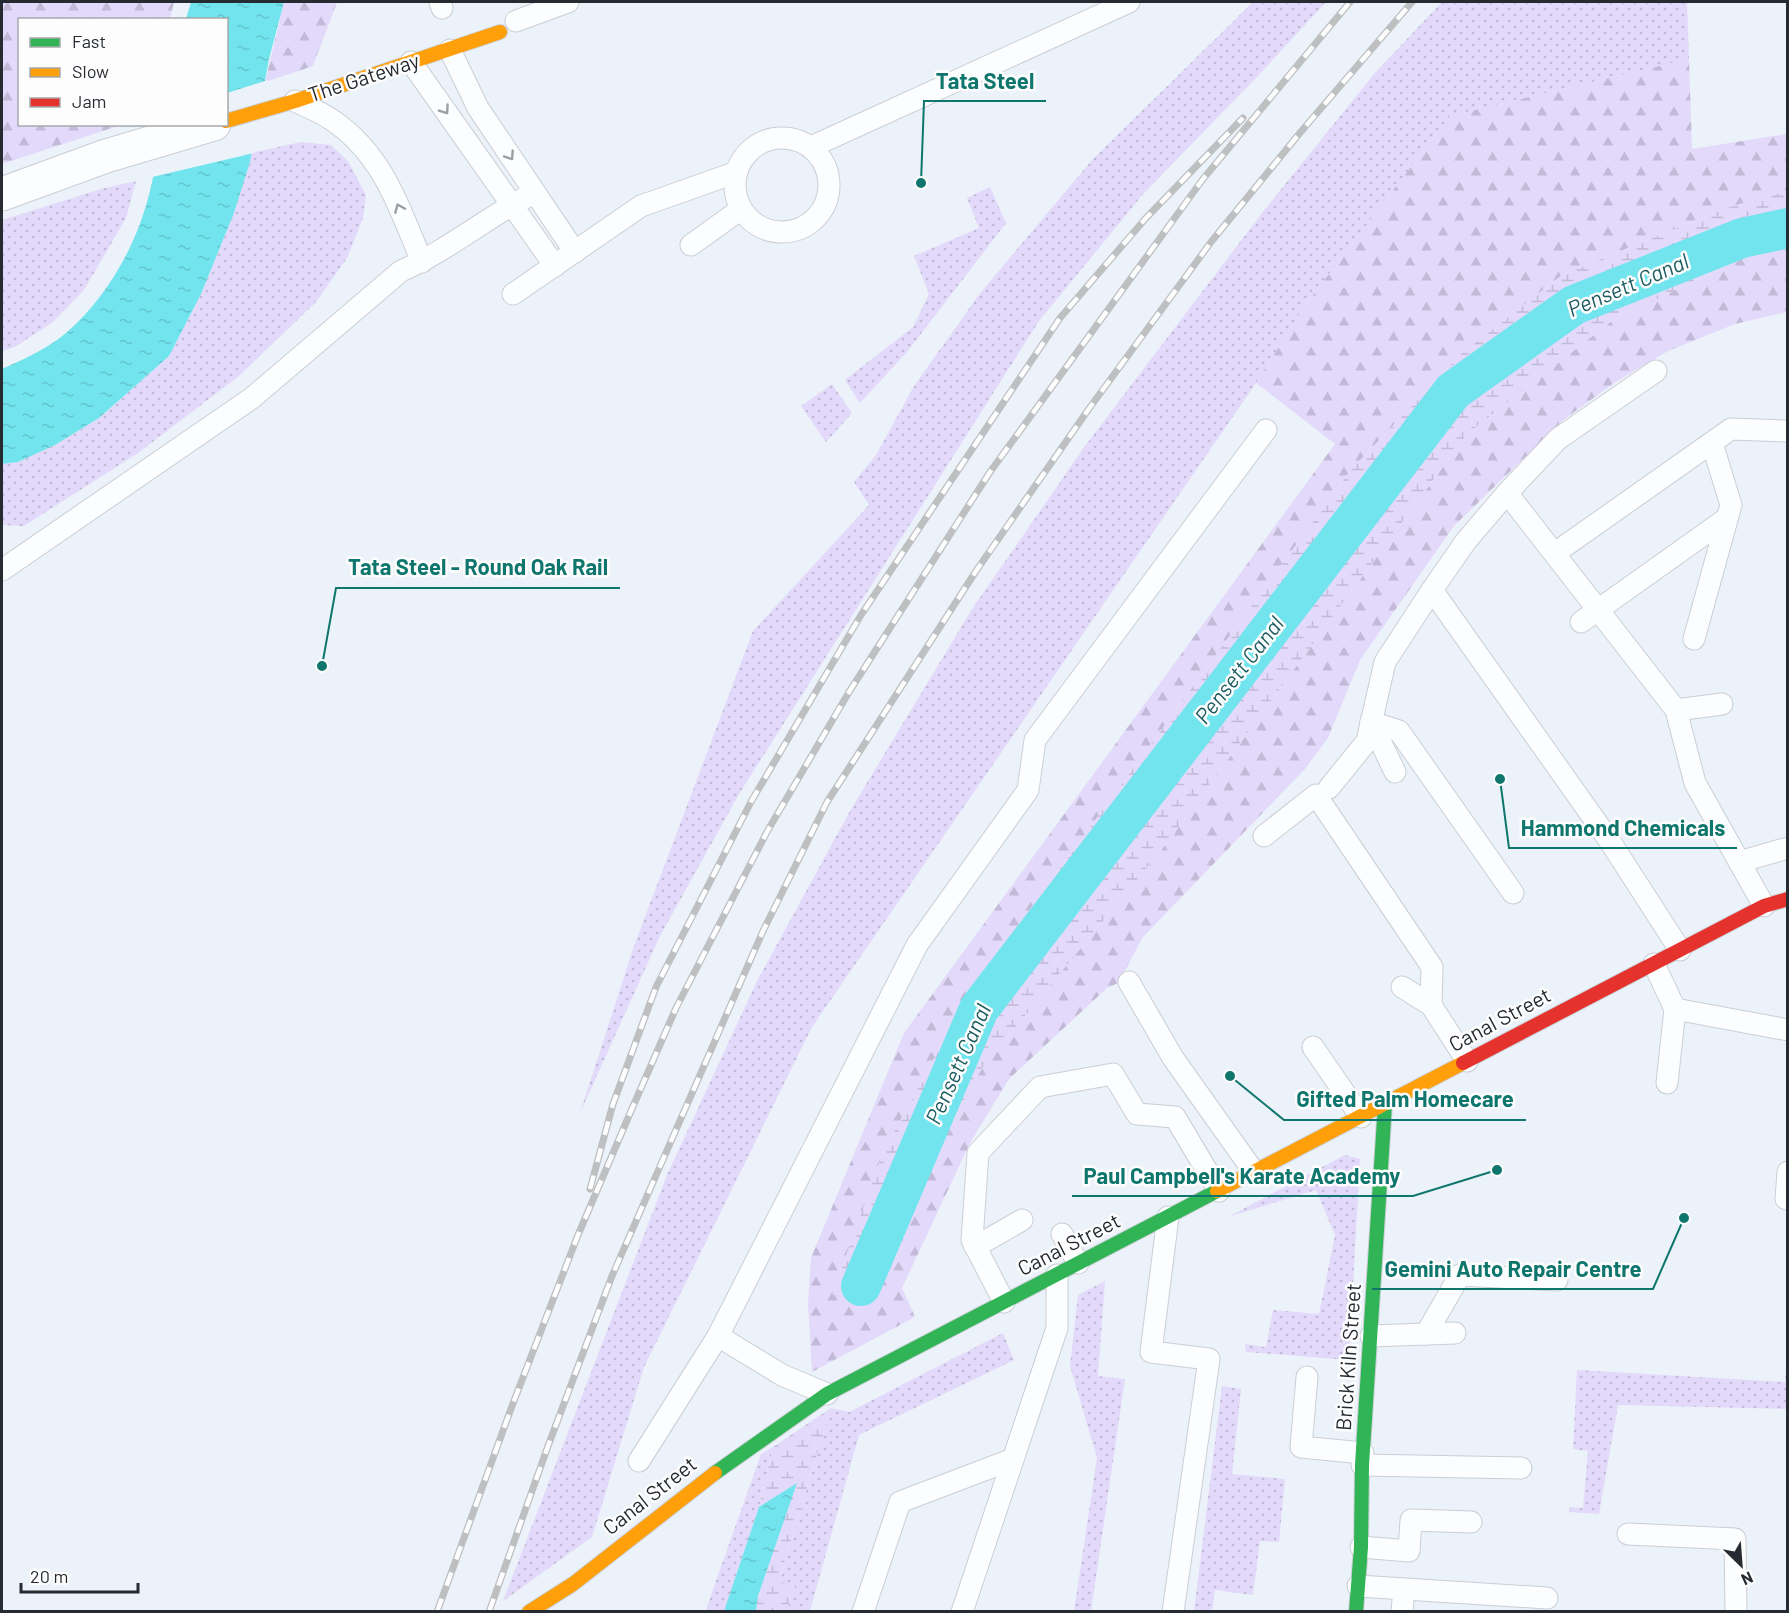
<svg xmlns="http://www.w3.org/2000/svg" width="1789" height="1613" font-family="Barlow,sans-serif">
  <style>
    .grass { fill: url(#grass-dots) }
    .forest { fill: url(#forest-firs) }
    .wetland { fill: url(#wetland-marsh) }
    .water { fill: url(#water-ripples) }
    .pier { fill: #ecf2f9 }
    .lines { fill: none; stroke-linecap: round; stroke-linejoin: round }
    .canal { stroke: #72e4ee; stroke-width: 40 }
    .lane-casing { stroke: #cacfd5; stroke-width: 23 }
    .street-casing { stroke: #cacfd5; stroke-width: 35 }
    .fast-casing { stroke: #cacfd5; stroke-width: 16 }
    .slow-casing { stroke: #cacfd5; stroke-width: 16 }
    .jam-casing { stroke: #cacfd5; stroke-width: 16 }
    .lane { stroke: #fcfdfe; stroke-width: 21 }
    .street { stroke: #fcfdfe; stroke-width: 33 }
    .fast { stroke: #30b455; stroke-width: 14 }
    .slow { stroke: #ff9f0a; stroke-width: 14 }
    .jam { stroke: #e5322d; stroke-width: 14 }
    .rail-casing { stroke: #bebfc1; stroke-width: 7 }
    .rail { stroke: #fdfdfd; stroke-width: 4.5; stroke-dasharray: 14; stroke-linecap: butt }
    .oneway { stroke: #9c9ea2 }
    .labels { text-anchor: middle; stroke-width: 5; stroke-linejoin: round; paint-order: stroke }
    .street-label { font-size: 21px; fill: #262b31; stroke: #fdfdfd }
    .water-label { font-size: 22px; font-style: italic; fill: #1c5c60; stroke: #fdfdfd }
    .leader { fill: none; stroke: #0f766e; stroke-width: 2 }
    .callout-dot { fill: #0f766e; stroke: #fdfdfd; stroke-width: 2 }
    .callout-label { font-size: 22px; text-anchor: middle; font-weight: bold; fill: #0f766e; stroke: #fdfdfd; stroke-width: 5; stroke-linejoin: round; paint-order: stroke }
  </style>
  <defs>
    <pattern id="grass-dots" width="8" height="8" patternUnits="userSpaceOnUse" patternTransform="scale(1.5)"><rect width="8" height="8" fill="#e3d9fa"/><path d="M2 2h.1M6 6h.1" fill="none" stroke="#c3bad7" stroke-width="1.8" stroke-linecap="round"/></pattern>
    <pattern id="forest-firs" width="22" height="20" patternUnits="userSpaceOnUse" patternTransform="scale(1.5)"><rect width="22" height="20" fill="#e3d9fa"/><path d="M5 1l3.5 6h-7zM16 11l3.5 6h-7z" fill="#c3bad7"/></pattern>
    <pattern id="wetland-marsh" width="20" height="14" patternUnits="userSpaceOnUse" patternTransform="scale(1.5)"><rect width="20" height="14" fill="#e3d9fa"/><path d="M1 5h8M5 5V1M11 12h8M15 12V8" fill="none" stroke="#c3bad7"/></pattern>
    <pattern id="water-ripples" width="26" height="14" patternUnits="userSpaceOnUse" patternTransform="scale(1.5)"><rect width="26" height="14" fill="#72e4ee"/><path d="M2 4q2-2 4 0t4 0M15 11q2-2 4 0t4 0" fill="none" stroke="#63c4cd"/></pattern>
  </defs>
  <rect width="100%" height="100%" fill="#ecf2f9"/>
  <g class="grass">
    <polygon points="1253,2 1326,2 1257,77 1144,193 1039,321 739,794 660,936 580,1113 634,946 753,631 869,505 854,482 876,455 914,386 981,292 1093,159"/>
    <polygon points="1442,2 1687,2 1689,59 1450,116 1306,304 1256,383 812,1027 644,1367 592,1537 503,1601 667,1175 758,979 850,811 972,609 1085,446 1262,213 1374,74"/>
    <polygon points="301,142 331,145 348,161 366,195 363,218 347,258 316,302 239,376 138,453 24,526 2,525 2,464 18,462 55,445 99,418 169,356 201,294 234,213 251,153"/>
    <polygon points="136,181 126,218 84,290 53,322 15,347 2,351 2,220 101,189"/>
    <polygon points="990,187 1006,223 907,352 860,403 845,380 913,327 929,294 914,256 979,228 967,198"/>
    <polygon points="832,384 852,413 826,442 801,406"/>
    <polygon points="1345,1155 1360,1159 1349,1360 1246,1352 1245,1344 1266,1347 1273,1310 1319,1314 1335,1235 1316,1190 1228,1217"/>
    <polygon points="1105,1281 1098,1376 1125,1379 1091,1611 1074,1611 1097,1458 1070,1366 1078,1295"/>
    <polygon points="1003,1333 1014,1360 859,1435 810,1611 787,1611 795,1587 779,1582 831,1408 849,1412"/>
    <polygon points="1787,1354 1787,1409 1618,1405 1599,1514 1569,1512 1570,1507 1583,1508 1588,1451 1573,1449 1577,1370 1785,1382"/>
    <polygon points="1222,1386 1241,1389 1232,1474 1285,1479 1279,1542 1260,1541 1253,1595 1215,1590 1212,1611 1194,1611"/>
    <polygon points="773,1447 759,1507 724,1611 705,1612 761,1454"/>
  </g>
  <g class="forest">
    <polygon points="2,2 174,2 170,19 20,20 20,124 121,125 2,164"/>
    <polygon points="284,2 337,2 313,66 265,82"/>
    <polygon points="1689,59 1692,149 1787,134 1787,191 1726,208 1562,275 1461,354 1350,471 972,989 884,1150 832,1295 862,1286 982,1068 1159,853 1467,434 1613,320 1779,241 1787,239 1787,312 1735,324 1668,351 1614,383 1562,421 1454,526 1360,660 1328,738 1305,769 1143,937 1118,983 1107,988 1009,1079 970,1143 902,1288 915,1317 812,1372 808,1303 811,1258 904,1033 1335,444 1256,383 1306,304 1450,116"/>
  </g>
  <g class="wetland">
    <polygon points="1787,191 1787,239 1779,241 1613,320 1467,434 1159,853 982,1068 861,1286 832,1295 884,1150 972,989 1350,471 1461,354 1562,275 1726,208"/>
    <polygon points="831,1408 779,1581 795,1587 787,1611 756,1612 758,1596 796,1484 759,1507 773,1447"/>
  </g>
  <g class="water">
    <path d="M191,2H284L269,59L250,162L234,213L201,294L169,356L99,418L55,445L18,462L2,464V369C24,359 47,349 66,333C101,303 129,258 143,215C153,186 157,154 163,125L226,124V20L186,19Z"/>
    <polygon points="797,1483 758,1596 756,1611 724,1611 759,1507"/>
  </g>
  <polygon class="pier" points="268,80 254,153 148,178 160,124 226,124 227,93"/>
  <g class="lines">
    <polyline class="canal" points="861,1286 979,1009 1453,391 1574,305 1742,238 1788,228"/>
    <g class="lane-casing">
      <g id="lane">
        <polyline points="440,2 442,8"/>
        <polyline points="516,21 568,2"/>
        <polyline points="450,50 478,108 575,252"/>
        <polyline points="411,62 555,266"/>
        <path d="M295,101C307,107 321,112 332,120C383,154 400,209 422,262"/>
        <circle cx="782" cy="185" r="47"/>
        <polyline points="811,147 1129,2"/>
        <polyline points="691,245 741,209"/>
        <polyline points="513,294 641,206 737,172"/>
        <polyline points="1507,493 1676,710 1695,783 1764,906"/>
        <polyline points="1555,553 1731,429 1788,431"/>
        <path d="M2,570L252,398L401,271C449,250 488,216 534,193"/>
        <polyline points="1432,590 1466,541 1507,493 1558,439 1656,371"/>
        <polyline points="1581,622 1727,518"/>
        <polyline points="1694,639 1731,505 1712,443"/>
        <polyline points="1676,710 1722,704"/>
        <polyline points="1371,722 1399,731 1513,893"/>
        <polyline points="1371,722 1395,772"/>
        <polyline points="1329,788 1367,741 1385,662 1432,590 1609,840 1680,950"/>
        <polyline points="1264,836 1316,795 1432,967 1431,1005"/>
        <polyline points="1739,862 1788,848"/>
        <polyline points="1654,964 1675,1009 1667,1083"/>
        <polyline points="1129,982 1173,1058 1254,1172"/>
        <polyline points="1402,987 1431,1005 1467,1061"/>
        <polyline points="1675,1009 1788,1030"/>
        <polyline points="1313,1047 1361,1117"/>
        <polyline points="1786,1199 1788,1172"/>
        <polyline points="1168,1217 1151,1352 1209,1359 1173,1612"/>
        <polyline points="1062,1234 1078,1263"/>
        <polyline points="975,1247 1022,1220"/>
        <polyline points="1004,1302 972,1240 978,1153 1040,1087 1113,1074 1137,1114 1175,1117 1219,1191"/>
        <polyline points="1426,1334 1460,1275 1557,1280"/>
        <polyline points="718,1336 782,1375 827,1394"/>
        <polyline points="1371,1336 1455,1333"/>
        <polyline points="1307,1377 1301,1447 1363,1453"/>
        <polyline points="639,1461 718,1336 917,945 1028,790 1035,740 1266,430"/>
        <polyline points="1362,1465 1521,1468"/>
        <polyline points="1628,1534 1735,1539 1736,1612"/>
        <polyline points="1361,1547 1409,1551 1411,1520 1471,1522"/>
        <polyline points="1358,1586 1547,1598"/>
        <polyline points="863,1612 900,1502 1013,1459"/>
        <polyline points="962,1612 1057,1328 1057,1275"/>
        <polyline points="1402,1612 1404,1589"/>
      </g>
    </g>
    <g class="street-casing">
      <polyline id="street" points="2,194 106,156 214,124"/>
    </g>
    <g class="fast-casing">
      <g id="fast">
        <polyline points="715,1473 827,1394 1217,1191"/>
        <polyline points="1356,1612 1361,1547 1362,1465 1385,1104"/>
      </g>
    </g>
    <g class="slow-casing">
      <g id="slow">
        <polyline points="226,121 295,101 500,32"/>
        <polyline points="1217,1191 1463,1063"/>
        <polyline points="529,1612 573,1584 715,1473"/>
      </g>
    </g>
    <g class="jam-casing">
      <polyline id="jam" points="1463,1063 1764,906 1788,899"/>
    </g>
    <use href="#lane" class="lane"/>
    <use href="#street" class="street"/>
    <use href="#fast" class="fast"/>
    <use href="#slow" class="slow"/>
    <use href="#jam" class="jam"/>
    <g class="rail-casing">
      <g id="rail">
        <polyline points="590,1189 613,1104 656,987 752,800 861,615 1060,318 1146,218 1243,118"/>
        <polyline points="437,1612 512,1406 578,1235 631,1111 676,1008 768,830 849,692 990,472 1203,179 1350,2"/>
        <polyline points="489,1612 548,1446 612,1276 763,931 827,802 976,571 1088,410 1211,242 1299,134 1412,2"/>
      </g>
    </g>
    <use href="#rail" class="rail"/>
  </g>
  <defs><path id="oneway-chevron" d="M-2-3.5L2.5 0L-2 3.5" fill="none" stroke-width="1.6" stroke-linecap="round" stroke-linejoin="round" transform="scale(1.5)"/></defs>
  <g class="oneway">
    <use href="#oneway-chevron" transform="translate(445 110) rotate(55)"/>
    <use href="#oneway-chevron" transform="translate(510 156) rotate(56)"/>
    <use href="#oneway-chevron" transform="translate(399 208) rotate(-113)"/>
  </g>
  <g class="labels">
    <g class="street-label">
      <text transform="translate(364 78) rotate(-18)" y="7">The Gateway</text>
      <text transform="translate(1500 1020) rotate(-28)" y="7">Canal Street</text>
      <text transform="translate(1069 1245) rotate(-27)" y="7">Canal Street</text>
      <text transform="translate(1349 1357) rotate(-86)" y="7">Brick Kiln Street</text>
      <text transform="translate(650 1496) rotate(-38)" y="7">Canal Street</text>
    </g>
    <g class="water-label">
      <text transform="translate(1628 285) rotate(-23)" y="8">Pensett Canal</text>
      <text transform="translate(1239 670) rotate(-52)" y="8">Pensett Canal</text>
      <text transform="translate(958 1064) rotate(-66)" y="8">Pensett Canal</text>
    </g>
  </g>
  <path class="leader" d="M921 183L924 101H1046M322 666L336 588H620M1500 779L1509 848H1737M1230 1076L1284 1120H1526M1497 1170L1413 1196H1072M1684 1218L1653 1289H1372"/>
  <g class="callout-dot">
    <circle cx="921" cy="183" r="6"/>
    <circle cx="322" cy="666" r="6"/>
    <circle cx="1500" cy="779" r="6"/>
    <circle cx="1230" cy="1076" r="6"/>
    <circle cx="1497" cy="1170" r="6"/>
    <circle cx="1684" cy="1218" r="6"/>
  </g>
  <g class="callout-label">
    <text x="985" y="89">Tata Steel</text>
    <text x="478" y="575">Tata Steel - Round Oak Rail</text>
    <text x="1623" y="836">Hammond Chemicals</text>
    <text x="1405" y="1107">Gifted Palm Homecare</text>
    <text x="1242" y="1184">Paul Campbell's Karate Academy</text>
    <text x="1513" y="1277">Gemini Auto Repair Centre</text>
  </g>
  <rect width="1789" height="1613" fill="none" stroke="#262b31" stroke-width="6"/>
  <rect x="18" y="18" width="210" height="108" fill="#fdfdfd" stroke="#a7a9ab" stroke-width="1.5"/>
  <rect x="30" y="38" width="30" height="9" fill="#30b455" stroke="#a7a9ab" stroke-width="1.5"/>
  <text x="72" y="48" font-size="18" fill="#262b31">Fast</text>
  <rect x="30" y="68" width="30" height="9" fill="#ff9f0a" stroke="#a7a9ab" stroke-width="1.5"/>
  <text x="72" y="78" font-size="18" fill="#262b31">Slow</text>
  <rect x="30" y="98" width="30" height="9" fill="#e5322d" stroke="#a7a9ab" stroke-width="1.5"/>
  <text x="72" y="108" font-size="18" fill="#262b31">Jam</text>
  <g transform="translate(1741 1565) rotate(155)" stroke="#fdfdfd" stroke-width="4.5" paint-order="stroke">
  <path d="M0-4.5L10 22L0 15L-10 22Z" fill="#262b31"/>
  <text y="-9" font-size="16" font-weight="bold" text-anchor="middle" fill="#262b31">N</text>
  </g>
  <path d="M21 1583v9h117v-9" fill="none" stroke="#262b31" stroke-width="3"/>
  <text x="30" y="1583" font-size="18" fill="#262b31" stroke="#fdfdfd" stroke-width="4.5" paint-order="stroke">20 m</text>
</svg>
